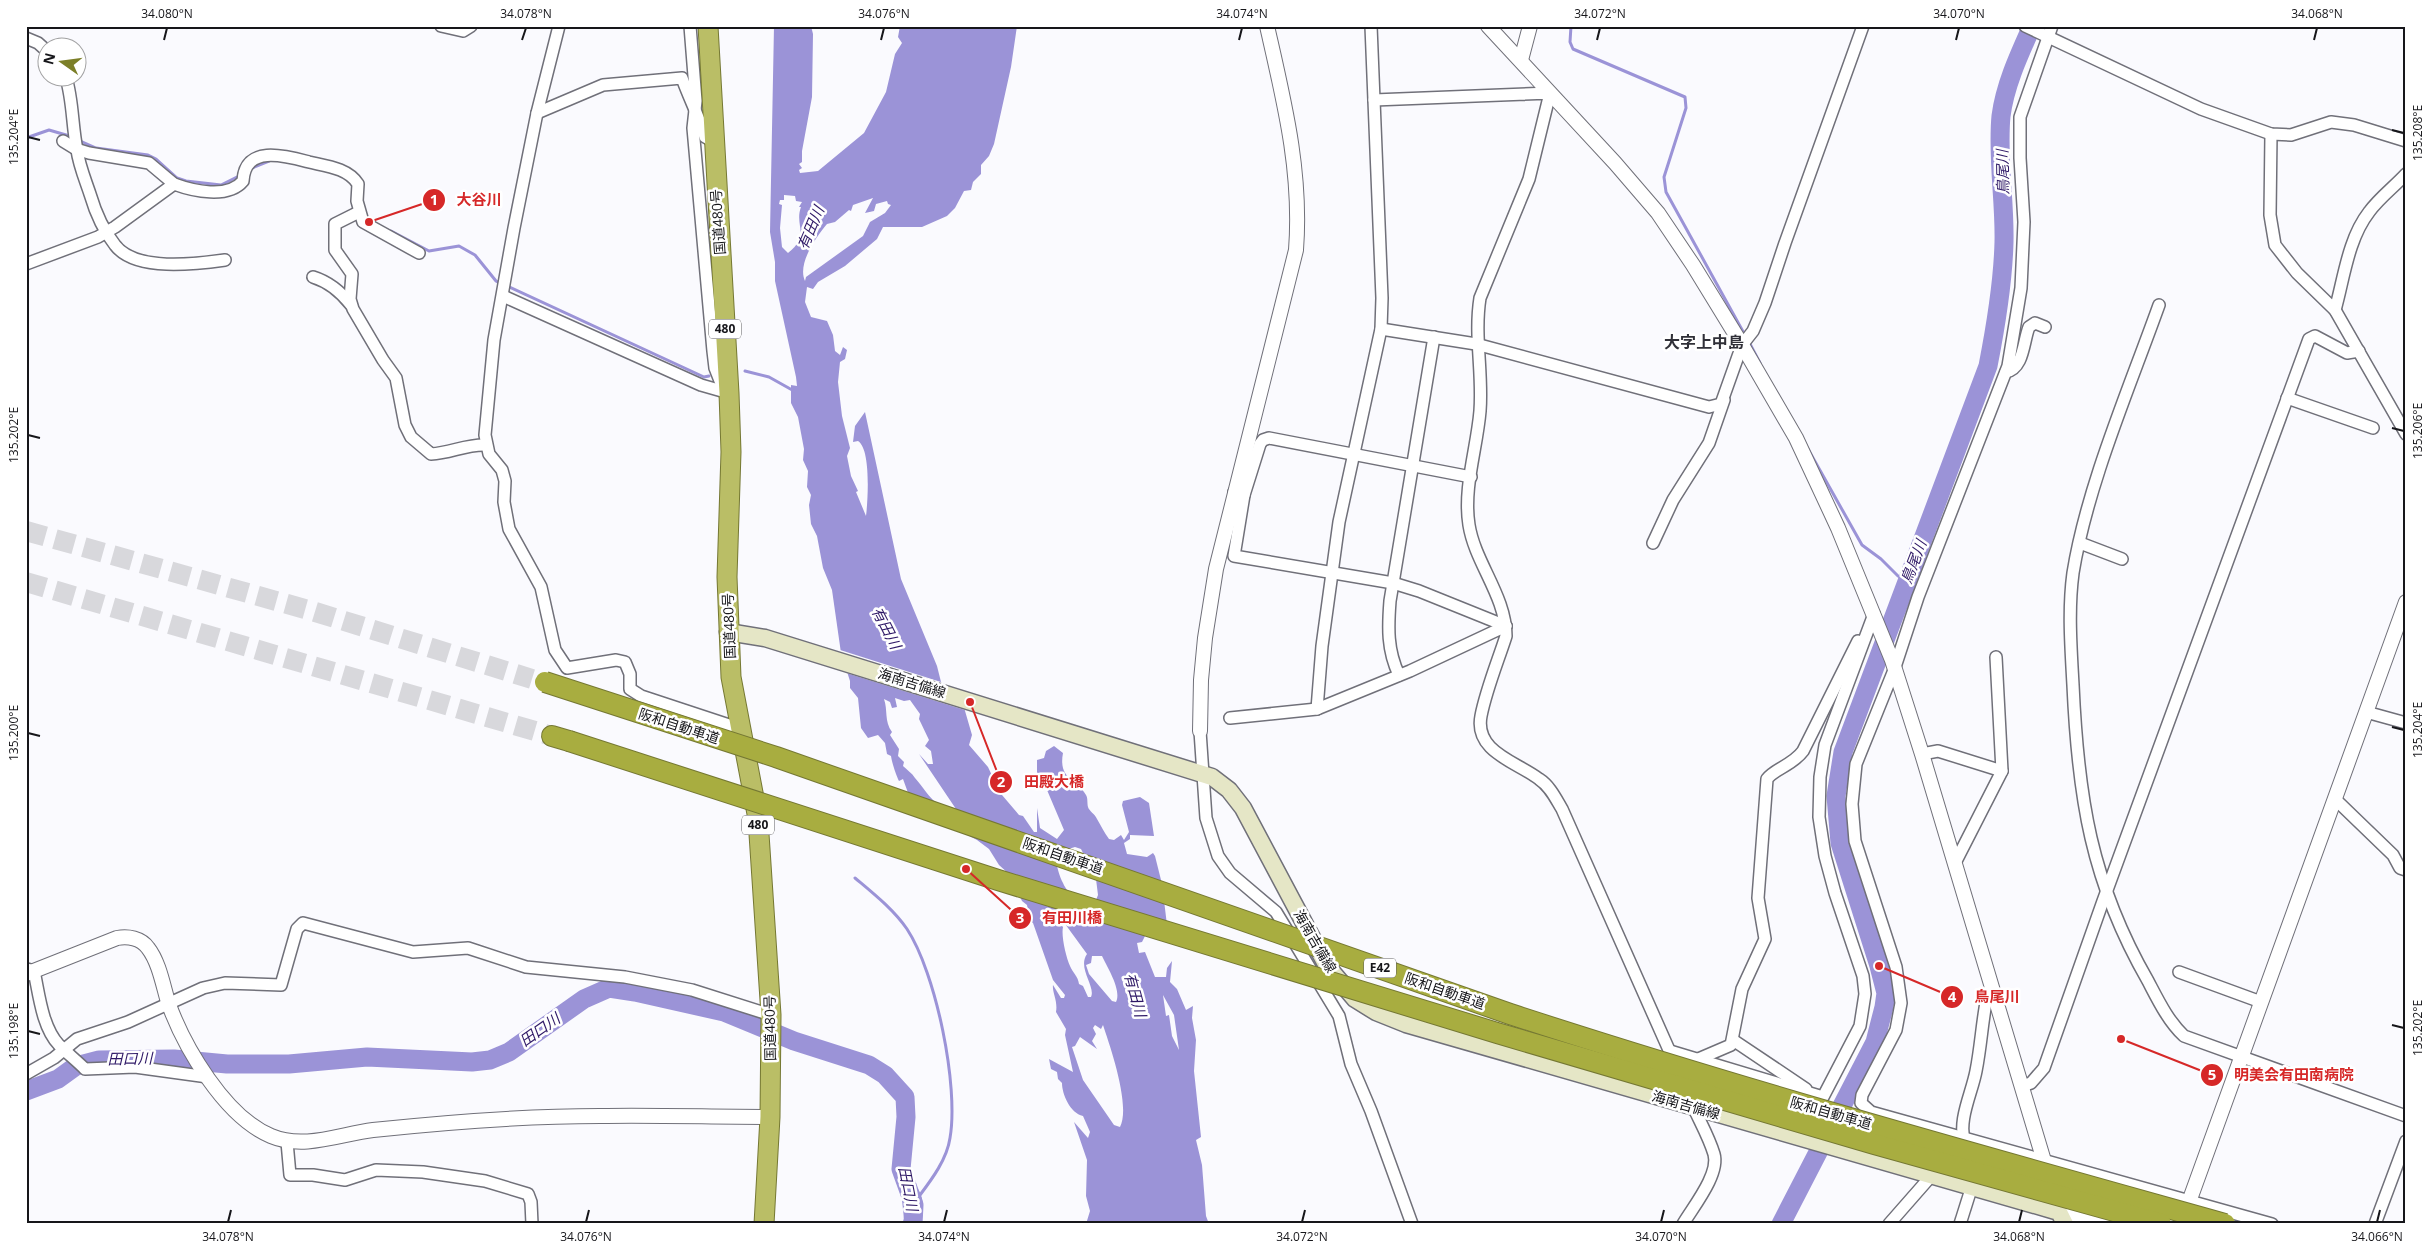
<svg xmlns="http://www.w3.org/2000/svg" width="2432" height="1250" font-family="'Open Sans','Noto Sans JP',sans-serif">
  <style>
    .water { fill: #9b93d7; fill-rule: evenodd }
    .pier { fill: #fafafe }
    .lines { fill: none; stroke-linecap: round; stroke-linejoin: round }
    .stream { stroke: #9b93d7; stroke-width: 3 }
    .river { stroke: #9b93d7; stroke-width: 19 }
    .motorway-tunnel { stroke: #d8d8dc; stroke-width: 20; stroke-dasharray: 20 10; stroke-linecap: butt }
    .minor-casing { stroke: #707079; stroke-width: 14 }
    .tertiary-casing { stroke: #707079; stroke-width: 16 }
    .secondary-casing { stroke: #707079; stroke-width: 19 }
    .trunk-casing { stroke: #757833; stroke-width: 21 }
    .motorway-casing { stroke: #757833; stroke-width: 22 }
    .minor { stroke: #fff; stroke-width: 11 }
    .tertiary { stroke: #fff; stroke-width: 14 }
    .secondary { stroke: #e5e6c6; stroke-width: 16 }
    .trunk { stroke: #babe66; stroke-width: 19 }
    .motorway { stroke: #a8ad40; stroke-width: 20 }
    .motorway-bridge-casing { stroke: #757833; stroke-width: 22; stroke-linecap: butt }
    .motorway-bridge { stroke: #a8ad40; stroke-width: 20 }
    .ticks { fill: none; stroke: #16161a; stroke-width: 2 }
    .labels { text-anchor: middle; stroke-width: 5; stroke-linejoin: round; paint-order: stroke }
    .shield { fill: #fff; stroke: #5c5c5f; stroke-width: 1 }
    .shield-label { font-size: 12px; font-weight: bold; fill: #16161a }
    .street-label { font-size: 14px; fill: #16161a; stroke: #fff }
    .water-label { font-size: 15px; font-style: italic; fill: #2e1866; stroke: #fff }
    .quarter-label { font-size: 16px; font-weight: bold; fill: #303038; stroke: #fff }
    .leader { fill: none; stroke: #d62828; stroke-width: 2 }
    .callout-dot { fill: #d62828; stroke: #fff; stroke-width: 2 }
    .mark-label { font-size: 15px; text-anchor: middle; font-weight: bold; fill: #fff }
    .callout-label { font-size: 15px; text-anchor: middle; font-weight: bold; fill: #d62828; stroke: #fff; stroke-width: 5; stroke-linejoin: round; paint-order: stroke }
    .neatline { fill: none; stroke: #16161a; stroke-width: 2 }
    .ticks-label { font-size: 12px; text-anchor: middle; fill: #16161a }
  </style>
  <rect width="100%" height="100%" fill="#fafafe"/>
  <g class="water">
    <path d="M774,26H811L813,34L812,97L802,151V162L799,164L802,168L799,170L800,173L818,171L864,133L886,92L895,54L902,43L898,37L900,26H1017L1011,67L994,144L989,156L981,165V174L973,182L971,190L964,191L955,208L947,216L922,227H883L877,239L845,266L818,282L813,289L807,287L805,302L811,317L827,321L833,335L835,351L840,355L843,347L847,350L845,359L840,362L838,382L842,416L850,448L847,456L851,476L858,491L856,492L866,516C868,500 871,449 858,441L853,442L855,426L865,412L901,579L937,666L941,682L963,704L972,735L969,745L988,767L995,782L1004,791L1002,795L1019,815L1023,816L1034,832H1037V808L1040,828L1057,839L1064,830L1047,790L1037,775V760L1044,758L1046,751L1054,746L1063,753C1058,780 1077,779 1086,795C1088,798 1087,803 1088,807C1089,811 1095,814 1097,819C1101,826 1104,832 1109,839L1114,840L1121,835L1124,840L1129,832L1122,805L1123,801L1140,797L1149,803L1154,836L1130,835V839L1124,843L1127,854L1147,857L1153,853L1155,856L1162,884L1167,925L1146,934L1142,942L1137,943L1139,953L1145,952L1155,977H1166L1167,968L1172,961L1170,982L1177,989L1186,1010L1193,1006L1192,1018L1196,1040L1194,1071L1201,1137L1196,1140L1202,1165L1206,1216L1209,1224H1086L1090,1211L1086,1196L1087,1160L1074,1122L1088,1138L1090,1132L1083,1116C1070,1113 1062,1094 1062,1083L1058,1079L1057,1072L1051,1069L1049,1059L1073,1072L1065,1035L1066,1029L1056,1012C1058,1001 1052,992 1053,985L1061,998H1064L1065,995L1053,980L1033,923L1030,921L1027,905L1022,901L1009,874L999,865L989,849L977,840L931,816L911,801L903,779L899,781C896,775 892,763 891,756L887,754L885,743L878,735L868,738L861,728L858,698L850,688V681L841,653L832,590L823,568L817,536L811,524L809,505L811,495L807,487L808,471L803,460L804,449L798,417L791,403V385L797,386L796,377L775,281V262L770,232ZM784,195L795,196L796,201L802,202L799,207H801C794,226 811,235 788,253L782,247L780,228L782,205L779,204L780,200H784ZM873,198L865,213L874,211L876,204L887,201L888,204L891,205L885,213L870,222L863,236L806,277L805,281C797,264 816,237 827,224L835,222L849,210L851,211L853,205ZM895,698L904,701L910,700L920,714L919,719L929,740L925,746L931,751L933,764H928L919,754L958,812C930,803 932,798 915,778C912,773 907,770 903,766L904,762L898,756L899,749L890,735L892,732C884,721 888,710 884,699L890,702L892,708L897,707ZM1075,847L1081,849L1096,879L1098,895L1096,900L1105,924C1092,921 1068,895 1063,883C1059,876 1058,868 1055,860L1065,850ZM1060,917L1087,954C1077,968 1096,987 1091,997H1088L1083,986L1079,984C1078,976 1073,973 1070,966C1066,957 1061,936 1063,927L1059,923ZM1092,956H1102C1107,967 1122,990 1116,1002L1112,1001L1089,974L1086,965L1091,963ZM1163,995L1174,1015L1179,1050L1172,1036L1169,1015L1166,1016ZM1095,1025L1101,1029L1103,1025C1110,1046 1131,1106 1120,1127L1114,1125L1083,1080L1072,1047L1075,1046L1080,1037L1097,1049L1092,1041L1096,1034L1093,1028Z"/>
    <path d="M902,1178C923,1185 926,1203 921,1224H902L904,1219L902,1200L906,1199V1195L900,1193L899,1179Z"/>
  </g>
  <polygon class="pier" points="837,649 944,683 965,702 968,711 843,672"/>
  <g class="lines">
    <g class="stream">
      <polyline points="1571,26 1570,42 1573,49 1685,97 1686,108 1664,177 1666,192 1746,337"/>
      <polyline points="26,138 49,130 73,137"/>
      <polyline points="78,140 96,148 148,155 156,159 177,178 186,181 221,185 241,175"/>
      <polyline points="252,168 269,161"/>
      <polyline points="391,231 429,251 459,246 475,255 496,281 501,284"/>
      <polyline points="507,286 704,377 709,376"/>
      <polyline points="1749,342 1760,363"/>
      <polyline points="745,371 769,377 794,391"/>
      <polyline points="1808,449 1862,545 1881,559 1898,576 1908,581"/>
      <path d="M855,878C874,894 893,909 907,929C936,973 959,1086 950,1138C947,1159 932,1179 920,1195"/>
    </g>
    <g class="river">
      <polyline points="26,1091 58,1079 76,1066 99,1060 174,1059 227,1064 289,1064 367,1057 472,1062 490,1060 509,1052 584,999 609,988 635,992 724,1012 794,1041 869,1065 885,1075 905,1097 906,1117 901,1169 914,1205 913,1224"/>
      <path d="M1781,1224L1875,1042L1884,1007L1886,993L1879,966L1840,843L1836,796L1843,752L1988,366C1996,325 2003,283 2004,242C2005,200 1997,158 2001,116C2005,85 2019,55 2032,26"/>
    </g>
    <g class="motorway-tunnel">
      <polyline points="26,531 312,611 532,679"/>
      <polyline points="26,582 552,736"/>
    </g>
    <g class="minor-casing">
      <g id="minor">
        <polyline points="441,26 463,31 471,26"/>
        <polyline points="559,26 537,113 514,228 494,340 485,435 489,454 502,470 505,481 504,502 509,529 541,587 555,650 567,668 616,660 625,662 630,674 630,689 641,696 741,729"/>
        <polyline points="690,26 696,101 693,128 713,351 715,368 724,391"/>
        <polyline points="2025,26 2201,109 2271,134 2291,135 2331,122 2354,125 2406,141"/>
        <polyline points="2052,26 2020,117 2020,158 2024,222 2021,288 2008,366 1918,597 1894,670 1856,764 1852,804 1855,841 1896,967 1901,1003 1896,1030 1862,1095 1861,1103 1871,1112 2272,1224"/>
        <polyline points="26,38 38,43 48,52"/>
        <path d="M66,78C73,100 72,126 77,150C79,165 85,179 90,194C95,211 103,230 115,245C135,272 196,264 225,260"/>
        <path d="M1374,100L1550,93L1529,179L1480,298C1474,336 1483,373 1480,411C1477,448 1463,488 1469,525C1475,563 1506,596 1506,636C1498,661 1486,690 1481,716C1474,752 1517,762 1539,779C1550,786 1556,799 1562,809L1677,1068"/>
        <path d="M537,113L603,85L682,78C689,98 699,116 705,137L714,142"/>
        <polyline points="2271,134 2270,215 2275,245 2297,273 2335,310 2406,434"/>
        <polyline points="63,141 76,149 89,153 149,163 174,184"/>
        <path d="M359,212L335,224V250L352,274L350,299L353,309L383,360L396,378L405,425L411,437L431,454C451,453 466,444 486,445"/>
        <path d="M26,264L98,237L115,227L174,184C193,191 228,199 243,181C245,144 286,156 309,162C326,166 348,168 358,184L357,201L363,222L419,253"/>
        <path d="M313,277C329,282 341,292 351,305"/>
        <polyline points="503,296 701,385 729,393"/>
        <path d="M2159,305C2129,389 2087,486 2073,573C2068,610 2071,648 2073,685C2078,797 2091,882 2148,981C2158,1000 2168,1021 2184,1036L2406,1116"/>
        <path d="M2335,310C2344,278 2348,239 2369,212C2379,198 2394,187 2406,174"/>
        <polyline points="1381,329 1476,344 1709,407 1721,404 1742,345 1753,331 1765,303 1785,243 1863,26"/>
        <path d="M2006,372C2024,368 2023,342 2029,327L2035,323L2045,327"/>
        <polyline points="2287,398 2373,428"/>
        <polyline points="1234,492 1244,495 1234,556 1393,583 1419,591 1506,626"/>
        <polyline points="1244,495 1260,444 1263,440 1269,438 1471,477"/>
        <polyline points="1653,543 1673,500 1709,443 1724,400"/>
        <polyline points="2080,543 2122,559"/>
        <path d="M1399,675C1387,650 1388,627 1390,601L1434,337"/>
        <polyline points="1317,709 1322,646 1339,522 1381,329 1382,298 1371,26"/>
        <polyline points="2366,712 2406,723"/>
        <polyline points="1230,718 1317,709 1410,671 1506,626"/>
        <polyline points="1200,731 1206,818 1218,856 1230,873 1276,912 1339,1016 1351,1064 1371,1111 1412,1224"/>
        <polyline points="1922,754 1938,751 2002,771"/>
        <polyline points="2335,799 2393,855 2400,868 2406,870"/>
        <polyline points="1955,863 2002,771 1996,657"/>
        <path d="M27,969L34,971C39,994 42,1027 59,1045C67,1053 77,1061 85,1069L135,1067L208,1077"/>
        <polyline points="2179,972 2261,1002"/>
        <polyline points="1733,1040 1806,1089"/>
        <polyline points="1670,1051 1823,1097 1860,1026 1865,994 1863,976 1835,893 1825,856 1819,817 1820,777 1825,745 1874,614"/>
        <path d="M1696,1060L1731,1045L1742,989L1765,939L1758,898L1767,779C1774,769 1793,765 1803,751L1858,641"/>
        <polyline points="26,1074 54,1058 77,1039 128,1022 203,988 225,983 281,985 297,929 303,923 413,952 468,948 526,967 625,977 692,990 771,1015"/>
        <polyline points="2022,1086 2031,1083 2044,1068 2103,901 2309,339 2315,336 2347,353 2359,351"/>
        <polyline points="287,1142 290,1175 313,1175 345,1180 376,1170 423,1172 485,1181 528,1194 531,1202 532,1224"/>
        <path d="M1965,1143C1957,1121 1972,1093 1976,1071C1981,1046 1982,1022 1987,997L1993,989"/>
        <path d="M1683,1224C1693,1207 1720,1174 1714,1154C1709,1137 1699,1120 1692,1104"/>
        <polyline points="1889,1224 1932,1175"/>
        <polyline points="1960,1224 1972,1186"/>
        <polyline points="2375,1224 2406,1141"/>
      </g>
    </g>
    <g class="tertiary-casing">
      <g id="tertiary">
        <polyline points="1488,26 1615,163 1658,213 1693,265 1742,345 1796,438 1838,528 1892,660 1922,754 2050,1181"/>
        <polyline points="1521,60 1530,26"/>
        <path d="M1200,731L1201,680L1205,638L1216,569L1296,250C1302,172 1284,101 1267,26"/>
        <path d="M26,974L117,938C128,936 141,938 148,948C159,962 163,985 168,1002C184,1047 225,1117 271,1136C304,1150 340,1134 373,1130C448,1122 525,1116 600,1116C657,1115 713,1117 770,1117"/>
        <polyline points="2057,1204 2059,1212 2104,1224"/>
        <polyline points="2181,1224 2406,602"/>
      </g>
    </g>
    <g class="secondary-casing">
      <polyline id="secondary" points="728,632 765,638 1212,777 1229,790 1243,808 1327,966 1355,999 1376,1012 1406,1024 2059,1212 2065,1224"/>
    </g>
    <g class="trunk-casing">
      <polyline id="trunk" points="708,26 729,393 731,452 727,577 731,677 758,819 771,1015 770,1117 764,1224"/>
    </g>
    <g class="motorway-casing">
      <polyline id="motorway" points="552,736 569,741"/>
    </g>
    <use href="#minor" class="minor"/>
    <use href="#tertiary" class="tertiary"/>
    <use href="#secondary" class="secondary"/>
    <use href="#trunk" class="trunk"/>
    <use href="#motorway" class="motorway"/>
    <g class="motorway-bridge-casing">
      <g id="motorway-bridge">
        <path d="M545,682L776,757L1510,1014C1746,1091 1986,1157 2225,1224"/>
        <polyline points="569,741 998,880 1497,1033 1874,1144 2161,1224"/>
      </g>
    </g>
    <use href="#motorway-bridge" class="motorway-bridge"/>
  </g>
  <path class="ticks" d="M164,40L167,28M522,40L526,28M881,40L884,28M1239,40L1242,28M1597,40L1600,28M1956,40L1959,28M2314,40L2317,28M2392,130L2404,133M28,137L40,140M2392,428L2404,431M28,435L40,438M2392,727L2404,730M28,733L40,736M2392,1025L2404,1028M28,1031L40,1034M228,1222L231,1210M586,1222L589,1210M944,1222L947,1210M1302,1222L1305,1210M1661,1222L1664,1210M2019,1222L2022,1210M2377,1222L2380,1210"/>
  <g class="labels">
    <g class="shield">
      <rect x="709" y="319.5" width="32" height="19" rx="4"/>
      <rect x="742" y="815.5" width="32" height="19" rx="4"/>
      <rect x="1364" y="958.5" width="32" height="19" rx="4"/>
    </g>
    <g class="shield-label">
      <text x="725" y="333">480</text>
      <text x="758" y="829">480</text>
      <text x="1380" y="972">E42</text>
    </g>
    <g class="street-label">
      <text transform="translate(718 222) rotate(-94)" y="5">国道480号</text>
      <text transform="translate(729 626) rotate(-92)" y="5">国道480号</text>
      <text transform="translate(912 683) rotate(17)" y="5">海南吉備線</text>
      <text transform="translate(679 726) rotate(18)" y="5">阪和自動車道</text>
      <text transform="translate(1063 856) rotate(19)" y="5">阪和自動車道</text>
      <text transform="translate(1315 941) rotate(60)" y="5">海南吉備線</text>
      <text transform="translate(1445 991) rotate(19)" y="5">阪和自動車道</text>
      <text transform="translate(770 1028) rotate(-91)" y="5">国道480号</text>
      <text transform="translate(1686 1105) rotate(16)" y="5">海南吉備線</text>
      <text transform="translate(1831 1113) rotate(16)" y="5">阪和自動車道</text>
    </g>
    <g class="water-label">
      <text transform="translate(2003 172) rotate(-91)" y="5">鳥尾川</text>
      <text transform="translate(811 228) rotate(-67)" y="5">有田川</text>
      <text transform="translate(1914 562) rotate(-69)" y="5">鳥尾川</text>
      <text transform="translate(886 628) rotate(63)" y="5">有田川</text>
      <text transform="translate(1135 995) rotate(75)" y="5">有田川</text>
      <text transform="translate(540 1030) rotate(-35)" y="5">田口川</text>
      <text transform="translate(130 1059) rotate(-1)" y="5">田口川</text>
      <text transform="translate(908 1189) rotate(79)" y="5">田口川</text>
    </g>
    <g class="quarter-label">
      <text x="1704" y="348">大字上中島</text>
    </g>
  </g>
  <path class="leader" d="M369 222L434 200M970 702L1001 782M966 869L1020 918M1879 966L1952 997M2121 1039L2212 1075"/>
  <g class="callout-dot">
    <circle cx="369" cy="222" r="5"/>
    <circle cx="970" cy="702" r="5"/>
    <circle cx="966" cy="869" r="5"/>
    <circle cx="1879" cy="966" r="5"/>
    <circle cx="2121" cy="1039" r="5"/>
    <circle cx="434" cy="200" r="12"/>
    <circle cx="1001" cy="782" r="12"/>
    <circle cx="1020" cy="918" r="12"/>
    <circle cx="1952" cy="997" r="12"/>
    <circle cx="2212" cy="1075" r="12"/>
  </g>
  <g class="mark-label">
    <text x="434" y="205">1</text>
    <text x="1001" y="787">2</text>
    <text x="1020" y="923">3</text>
    <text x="1952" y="1002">4</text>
    <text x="2212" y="1080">5</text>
  </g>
  <g class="callout-label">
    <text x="479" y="205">大谷川</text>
    <text x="1054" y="787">田殿大橋</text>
    <text x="1072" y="923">有田川橋</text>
    <text x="1997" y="1002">鳥尾川</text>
    <text x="2294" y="1080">明美会有田南病院</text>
  </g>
  <rect width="2432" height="1250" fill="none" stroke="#ffffff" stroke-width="55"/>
  <g transform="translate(62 62) rotate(284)"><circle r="24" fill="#ffffff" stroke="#a2a2a3"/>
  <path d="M0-4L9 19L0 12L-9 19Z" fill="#7c7f28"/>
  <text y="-8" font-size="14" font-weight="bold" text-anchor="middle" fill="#16161a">N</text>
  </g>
  <rect x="28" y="28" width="2376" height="1194" class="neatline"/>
  <g class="ticks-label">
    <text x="167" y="18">34.080°N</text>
    <text x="526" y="18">34.078°N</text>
    <text x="884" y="18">34.076°N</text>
    <text x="1242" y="18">34.074°N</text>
    <text x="1600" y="18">34.072°N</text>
    <text x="1959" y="18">34.070°N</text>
    <text x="2317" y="18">34.068°N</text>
    <text transform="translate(2418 133) rotate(-90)" y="4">135.208°E</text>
    <text transform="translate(14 137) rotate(-90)" y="4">135.204°E</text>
    <text transform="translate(2418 431) rotate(-90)" y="4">135.206°E</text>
    <text transform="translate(14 435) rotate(-90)" y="4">135.202°E</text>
    <text transform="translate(2418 730) rotate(-90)" y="4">135.204°E</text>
    <text transform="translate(14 733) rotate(-90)" y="4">135.200°E</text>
    <text transform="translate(2418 1028) rotate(-90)" y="4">135.202°E</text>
    <text transform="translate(14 1031) rotate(-90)" y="4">135.198°E</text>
    <text x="228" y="1241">34.078°N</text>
    <text x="586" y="1241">34.076°N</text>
    <text x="944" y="1241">34.074°N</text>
    <text x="1302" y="1241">34.072°N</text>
    <text x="1661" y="1241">34.070°N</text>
    <text x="2019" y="1241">34.068°N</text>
    <text x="2377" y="1241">34.066°N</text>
  </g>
</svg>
